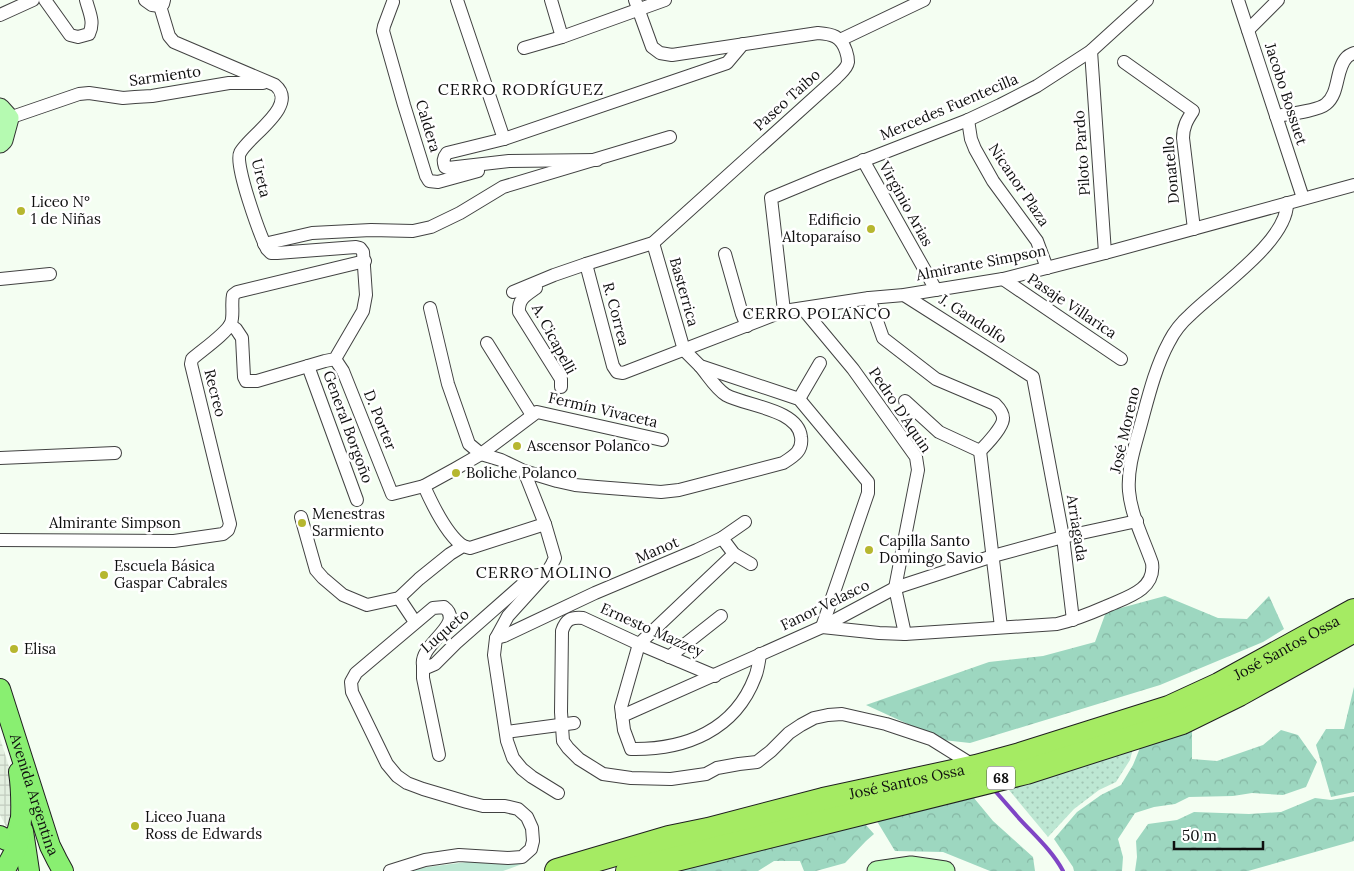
<svg xmlns="http://www.w3.org/2000/svg" width="1354" height="871" font-family="Lora,serif">
  <style>
    .grass { fill: #bde7d3 }
    .forest { fill: url(#forest-crowns) }
    .park { fill: url(#park-dots) }
    .plaza { fill: url(#plaza-grid) }
    .lines { fill: none; stroke-linecap: round; stroke-linejoin: round }
    .stream { stroke: #7f45c5; stroke-width: 4 }
    .street-casing { stroke: #424242; stroke-width: 14 }
    .secondary-casing { stroke: #313131; stroke-width: 21 }
    .primary-casing { stroke: #202020; stroke-width: 22 }
    .highway-casing { stroke: #202020; stroke-width: 26 }
    .street { stroke: #fff; stroke-width: 12 }
    .secondary { stroke: #b5fab1; stroke-width: 19 }
    .primary { stroke: #89ef71; stroke-width: 20 }
    .highway { stroke: #a5eb63; stroke-width: 24 }
    .poi-dot { fill: #b6b72f; stroke: #fff; stroke-width: 2 }
    .labels { text-anchor: middle; stroke-width: 5; stroke-linejoin: round; paint-order: stroke }
    .shield { fill: #fff; stroke: #575757; stroke-width: 1 }
    .shield-label { font-size: 14px; font-weight: bold; fill: #0f0f0f }
    .street-label { font-size: 15px; fill: #0f0f0f; stroke: #fff }
    .poi-label { font-size: 15px; fill: #0f0f0f; stroke: #fff; text-anchor: start }
    .neighbourhood-label { font-size: 16px; letter-spacing: 1px; fill: #0f0f0f; stroke: #fff }
  </style>
  <defs>
    <pattern id="forest-crowns" width="20" height="18" patternUnits="userSpaceOnUse" patternTransform="scale(1.25)"><rect width="20" height="18" fill="#9dd7c0"/><path d="M2 6a3 3 0 1 1 6 0M12 15a3 3 0 1 1 6 0" fill="none" stroke="#86b7a4"/></pattern>
    <pattern id="park-dots" width="8" height="8" patternUnits="userSpaceOnUse" patternTransform="scale(1.25)"><rect width="8" height="8" fill="#bde7d3"/><path d="M2 2h.1M6 6h.1" fill="none" stroke="#a1c5b4" stroke-width="1.8" stroke-linecap="round"/></pattern>
    <pattern id="plaza-grid" width="8" height="8" patternUnits="userSpaceOnUse" patternTransform="scale(1.25)"><rect width="8" height="8" fill="#e3efe0"/><path d="M0 4h8M4 0v8" fill="none" stroke="#c2ccbf"/></pattern>
  </defs>
  <rect width="100%" height="100%" fill="#f4fef2"/>
  <polygon class="grass" points="467,862 525,863 503,871 410,871 420,868"/>
  <g class="forest">
    <polygon points="1165,596 1218,618 1247,619 1269,596 1284,629 1263,642 1160,685 970,743 943,740 866,705 989,662 1043,656 1095,642 1106,612"/>
    <polygon points="1354,687 1354,792 1331,797 1316,745 1326,729 1344,729"/>
    <polygon points="1192,725 1192,759 1217,761 1263,745 1281,730 1298,735 1317,762 1306,787 1283,795 1252,793 1233,796 1189,797 1175,804 1154,807 1135,813 1118,839 1123,857 1122,871 1074,871 1073,867 1054,839 1077,812 1101,795 1121,785 1133,765 1142,743"/>
    <polygon points="969,792 993,821 1033,857 1035,871 990,871 943,852 895,851 872,813"/>
    <polygon points="1354,796 1354,841 1248,871 1135,871 1137,857 1136,841 1148,824 1177,820 1194,812 1249,814 1281,812 1315,798 1331,800"/>
    <polygon points="857,815 874,834 866,841 845,863 816,871 804,871 800,861 774,861 758,871 637,871"/>
  </g>
  <polygon class="park" points="1134,744 1130,760 1116,782 1099,790 1074,809 1048,837 1004,784"/>
  <polygon class="plaza" points="0,738 10,770 15,792 11,830 6,826 0,815"/>
  <g class="lines">
    <path class="stream" d="M996,792C1003,800 1010,808 1017,816C1033,834 1052,850 1063,871"/>
    <g class="street-casing">
      <g id="street">
        <path d="M45,0L70,35L78,37L89,34C95,22 89,12 86,0"/>
        <polyline points="145,0 152,5 160,6 163,4 164,0"/>
        <polyline points="457,0 504,139"/>
        <polyline points="551,0 562,37"/>
        <polyline points="1238,0 1303,198"/>
        <polyline points="393,2 384,26 383,31 404,105 426,176 429,181 438,182 478,171"/>
        <path d="M160,6L169,36L174,42L275,85C300,106 248,136 240,153C234,164 260,235 267,249L271,253H277L356,247L360,248L363,252L366,295L363,311L335,359L325,361L257,381H246L244,377L242,338L236,329L230,325"/>
        <polyline points="0,15 33,0"/>
        <polyline points="1248,30 1278,0"/>
        <polyline points="840,40 924,0"/>
        <polyline points="524,48 562,37 665,0"/>
        <polyline points="1091,51 1105,253"/>
        <path d="M1124,62L1193,111C1187,120 1183,127 1183,138L1194,229"/>
        <path d="M1276,116C1288,114 1318,111 1326,104C1340,93 1335,69 1347,57C1349,55 1352,54 1354,53"/>
        <polyline points="9,118 79,94 89,93 123,98 135,97 152,96 229,83 263,83"/>
        <polyline points="968,120 971,139 975,149 993,181 1037,241 1047,268"/>
        <path d="M597,160L509,161L448,168L445,167C443,161 443,158 447,153L504,139L727,63L743,44"/>
        <polyline points="863,160 936,290"/>
        <path d="M653,243L684,350L700,366L799,399L868,482V493L822,627L879,633L905,634L1057,624C1074,620 1089,614 1105,607C1124,598 1156,591 1152,563C1144,540 1131,515 1129,491C1127,467 1136,443 1142,420C1149,394 1156,366 1169,342C1174,332 1182,322 1190,315C1216,289 1288,241 1287,203"/>
        <polyline points="264,244 312,233 371,230 413,231 431,227 460,213 503,187 670,137"/>
        <polyline points="725,254 742,314 747,326"/>
        <polyline points="586,264 613,366 617,372 623,373 784,311 869,298 904,295 1003,279 1105,253 1354,185"/>
        <polyline points="0,279 50,274"/>
        <polyline points="1003,279 1121,359"/>
        <path d="M536,288C526,295 518,299 519,312L561,379V387"/>
        <path d="M513,292L554,275L586,264L653,243L836,78C840,73 847,69 848,62C848,58 847,54 846,51C841,36 832,34 818,33L672,55L660,53L652,47L635,0"/>
        <polyline points="904,295 1033,377 1063,537 1073,620"/>
        <path d="M869,298L883,338L936,379L995,404C999,408 1003,413 1003,418C1004,426 986,445 980,451"/>
        <path d="M430,308L448,384L469,444L481,454L501,460L524,471L557,481L575,485L597,487L661,492L679,490L783,463C794,456 803,451 801,437C798,409 746,406 726,395C715,388 708,375 700,366"/>
        <polyline points="803,309 853,369 916,457 918,470 895,588 905,634"/>
        <polyline points="784,311 771,198 824,176 968,120 1000,105 1037,86 1091,51 1147,0"/>
        <polyline points="487,343 532,415"/>
        <polyline points="335,359 343,371 392,494 424,486 455,469 481,454 537,412 662,440"/>
        <polyline points="308,366 357,500"/>
        <polyline points="799,399 820,363"/>
        <polyline points="905,401 939,432 980,451"/>
        <polyline points="980,451 1001,627"/>
        <polyline points="0,458 115,453"/>
        <polyline points="524,471 545,524 555,558 552,564 546,574 508,616 496,638 494,655 507,741 513,758 522,769 532,777 558,793"/>
        <path d="M424,486C432,504 447,535 463,546"/>
        <polyline points="301,517 316,570 323,578 343,595 367,605 399,598 419,579 450,554 463,546 470,548 545,524"/>
        <polyline points="722,538 734,554 751,564"/>
        <path d="M0,540L174,541L223,534L228,530L230,524L191,364L192,359C201,351 227,333 231,323C234,315 231,304 233,295L237,292L365,261"/>
        <path d="M734,554L639,644L621,707L624,730L631,749C686,750 735,730 755,677C758,670 759,662 760,654"/>
        <polyline points="399,598 415,622"/>
        <polyline points="496,638 504,636 595,593 697,550 722,538 745,522"/>
        <polyline points="669,657 721,616"/>
        <polyline points="423,665 423,678 439,755"/>
        <path d="M715,676L639,644L583,618C571,617 566,619 562,631L561,712L563,741L568,748L579,759L603,774L631,778L671,779L706,774L717,768L739,764L757,762L771,751L789,733L801,725L814,718L828,715L842,714L886,724L931,739L976,767"/>
        <polyline points="622,716 822,627 895,588 993,556 1063,537 1137,521"/>
        <polyline points="506,732 574,723"/>
        <path d="M390,871L425,860L459,855L508,858L522,857L531,849L533,841L532,828L527,817L518,809L505,806H483L467,802L423,789L407,783L397,776L387,764L352,692L351,682L356,673L433,608L444,607C466,624 419,644 423,665L428,667L435,664L456,643L532,576L546,574"/>
      </g>
    </g>
    <g class="secondary-casing">
      <g id="secondary">
        <polyline points="0,108 9,118 3,140 0,143"/>
        <polyline points="877,871 911,866 945,871"/>
      </g>
    </g>
    <g class="primary-casing">
      <g id="primary">
        <path id="s1" d="M0,689L50,846L57,860L63,871"/>
        <polyline points="23,831 29,871"/>
        <path d="M0,836L6,840C18,836 17,832 20,821"/>
        <path d="M7,866C11,858 17,849 19,841C22,822 22,791 19,772"/>
      </g>
    </g>
    <g class="highway-casing">
      <g id="highway">
        <path id="s2" d="M557,871L669,838L708,830L823,800L976,767L1020,755L1169,708L1219,685L1354,611"/>
        <polyline points="628,871 1026,772 1182,722 1239,694 1354,630"/>
      </g>
    </g>
    <use href="#street" class="street"/>
    <use href="#secondary" class="secondary"/>
    <use href="#primary" class="primary"/>
    <use href="#highway" class="highway"/>
  </g>
  <g class="poi-dot">
    <circle cx="21" cy="211" r="5"/>
    <circle cx="871" cy="229" r="5"/>
    <circle cx="517" cy="446" r="5"/>
    <circle cx="456" cy="473" r="5"/>
    <circle cx="302" cy="523" r="5"/>
    <circle cx="869" cy="550" r="5"/>
    <circle cx="104" cy="575" r="5"/>
    <circle cx="14" cy="649" r="5"/>
    <circle cx="135" cy="826" r="5"/>
  </g>
  <g class="labels">
    <rect class="shield" x="987" y="766.5" width="28" height="23" rx="4"/>
    <g class="shield-label">
      <text x="1001" y="783">68</text>
    </g>
    <g class="street-label">
      <text transform="translate(165 76) rotate(-8)" y="5">Sarmiento</text>
      <text transform="translate(1286 94) rotate(72)" y="5">Jacobo Bossuet</text>
      <text transform="translate(787 100) rotate(-42)" y="5">Paseo Taibo</text>
      <text transform="translate(949 107) rotate(-23)" y="5">Mercedes Fuentecilla</text>
      <text transform="translate(428 126) rotate(73)" y="5">Caldera</text>
      <text transform="translate(1082 153) rotate(-94)" y="5">Piloto Pardo</text>
      <text transform="translate(1171 170) rotate(-95)" y="5">Donatello</text>
      <text transform="translate(261 178) rotate(76)" y="5">Ureta</text>
      <text transform="translate(1019 185) rotate(56)" y="5">Nicanor Plaza</text>
      <text transform="translate(906 204) rotate(61)" y="5">Virginio Arias</text>
      <text transform="translate(981 263) rotate(-11)" y="5">Almirante Simpson</text>
      <text transform="translate(684 292) rotate(74)" y="5">Basterrica</text>
      <text transform="translate(1072 306) rotate(34)" y="5">Pasaje Villarica</text>
      <text transform="translate(616 314) rotate(75)" y="5">R. Correa</text>
      <text transform="translate(973 319) rotate(33)" y="5">J. Gandolfo</text>
      <text transform="translate(554 339) rotate(62)" y="5">A. Cicapelli</text>
      <text transform="translate(215 393) rotate(76)" y="5">Recreo</text>
      <text transform="translate(603 410) rotate(13)" y="5">Fermín Vivaceta</text>
      <text transform="translate(900 410) rotate(56)" y="5">Pedro D'Aquin</text>
      <text transform="translate(380 420) rotate(68)" y="5">D. Porter</text>
      <text transform="translate(348 427) rotate(70)" y="5">General Borgoño</text>
      <text transform="translate(1125 430) rotate(-77)" y="5">José Moreno</text>
      <text x="115" y="528">Almirante Simpson</text>
      <text transform="translate(1077 528) rotate(81)" y="5">Arriagada</text>
      <text transform="translate(657 550) rotate(-23)" y="5">Manot</text>
      <text transform="translate(825 605) rotate(-26)" y="5">Fanor Velasco</text>
      <text transform="translate(652 630) rotate(24)" y="5">Ernesto Mazzey</text>
      <text transform="translate(445 631) rotate(-41)" y="5">Luqueto</text>
      <text dy="5" stroke="none"><textPath href="#s2" startOffset="766">José Santos Ossa</textPath></text>
      <text dy="5" stroke="none"><textPath href="#s2" startOffset="361">José Santos Ossa</textPath></text>
      <text dy="5" stroke="none"><textPath href="#s1" startOffset="111">Avenida Argentina</textPath></text>
    </g>
    <g class="poi-label">
      <text x="31" y="207">Liceo N°<tspan x="31" dy="17">1 de Niñas</tspan></text>
      <text x="861" y="225" text-anchor="end">Edificio<tspan x="861" dy="17">Altoparaíso</tspan></text>
      <text x="527" y="451">Ascensor Polanco</text>
      <text x="466" y="478">Boliche Polanco</text>
      <text x="312" y="519">Menestras<tspan x="312" dy="17">Sarmiento</tspan></text>
      <text x="879" y="546">Capilla Santo<tspan x="879" dy="17">Domingo Savio</tspan></text>
      <text x="114" y="571">Escuela Básica<tspan x="114" dy="17">Gaspar Cabrales</tspan></text>
      <text x="24" y="654">Elisa</text>
      <text x="145" y="822">Liceo Juana<tspan x="145" dy="17">Ross de Edwards</tspan></text>
    </g>
    <g class="neighbourhood-label">
      <text x="521" y="95">CERRO RODRÍGUEZ</text>
      <text x="817" y="319">CERRO POLANCO</text>
      <text x="544" y="578">CERRO MOLINO</text>
    </g>
  </g>
  <path d="M1174 841v8h89v-8" fill="none" stroke="#0f0f0f" stroke-width="2.5"/>
  <text x="1182" y="841" font-size="15" fill="#0f0f0f" stroke="#ffffff" stroke-width="4" paint-order="stroke">50 m</text>
</svg>
